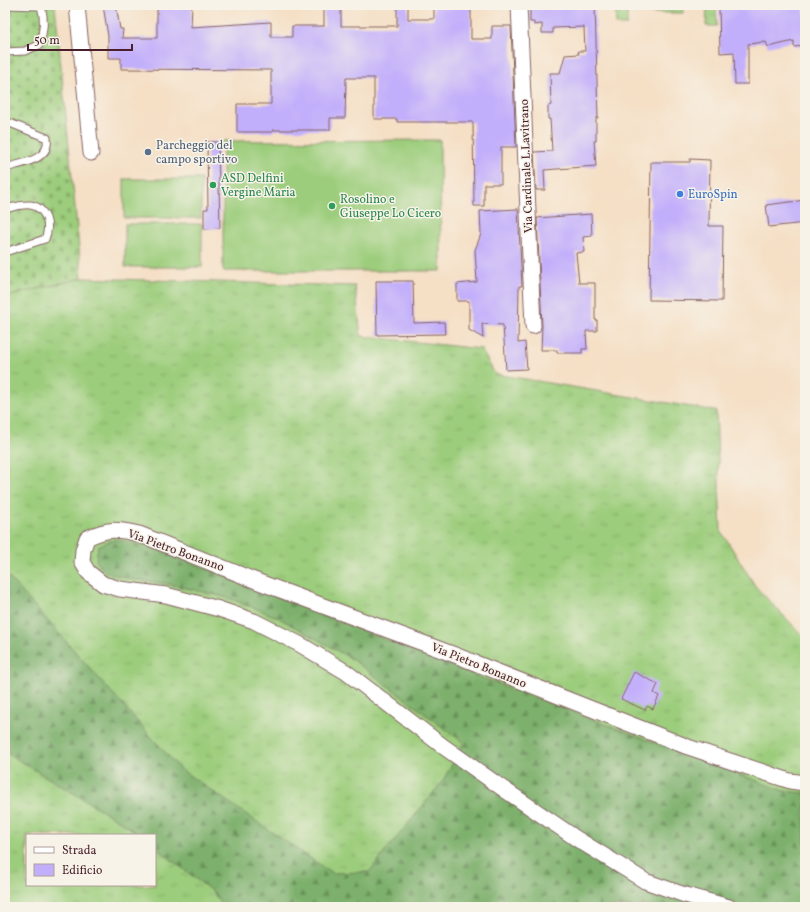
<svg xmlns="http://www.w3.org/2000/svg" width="810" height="912" font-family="Vollkorn,serif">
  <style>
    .grass { fill: url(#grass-tufts); stroke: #737654; fill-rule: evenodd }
    .forest { fill: url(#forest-firs); stroke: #64684c }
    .cemetery { fill: url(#cemetery-stones); stroke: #737654 }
    .garden { fill: #9ccd7c; stroke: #737654 }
    .building { fill: #c2affb }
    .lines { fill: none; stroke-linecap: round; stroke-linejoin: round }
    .service-casing { stroke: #866261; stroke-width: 9 }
    .minor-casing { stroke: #866261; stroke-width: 17 }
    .service { stroke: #fff; stroke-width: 7 }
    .minor { stroke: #fff; stroke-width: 15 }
    .service-dot { fill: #5c6f8a; stroke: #f7f3e8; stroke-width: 1.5 }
    .leisure-dot { fill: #2e9e5b; stroke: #f7f3e8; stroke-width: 1.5 }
    .shop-dot { fill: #3f7fe0; stroke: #f7f3e8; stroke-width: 1.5 }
    .labels { text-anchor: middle; stroke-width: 3; stroke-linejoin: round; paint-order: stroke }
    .service-label { font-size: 12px; fill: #4e5e75; stroke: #f7f3e8; text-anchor: start }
    .street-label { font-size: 12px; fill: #4a1f2b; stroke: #f7f3e8 }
    .leisure-label { font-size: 12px; fill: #27864d; stroke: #f7f3e8; text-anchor: start }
    .shop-label { font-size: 12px; fill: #366cbe; stroke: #f7f3e8; text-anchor: start }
  </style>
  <defs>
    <pattern id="grass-tufts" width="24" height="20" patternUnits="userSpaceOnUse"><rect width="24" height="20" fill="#9ccd7c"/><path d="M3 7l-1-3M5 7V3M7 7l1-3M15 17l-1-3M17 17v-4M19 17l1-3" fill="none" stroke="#88b06b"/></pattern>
    <pattern id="forest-firs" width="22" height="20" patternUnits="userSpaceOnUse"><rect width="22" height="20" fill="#7db06c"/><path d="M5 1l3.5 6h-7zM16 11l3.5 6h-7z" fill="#688f59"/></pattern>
    <pattern id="cemetery-stones" width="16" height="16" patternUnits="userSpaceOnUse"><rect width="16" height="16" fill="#9ccd7c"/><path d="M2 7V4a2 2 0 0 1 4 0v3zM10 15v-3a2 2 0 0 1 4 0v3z" fill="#88b06b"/></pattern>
  </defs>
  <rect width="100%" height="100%" fill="#f7f3e8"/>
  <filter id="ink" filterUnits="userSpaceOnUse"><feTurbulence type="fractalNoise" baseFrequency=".025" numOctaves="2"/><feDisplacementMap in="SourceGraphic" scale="8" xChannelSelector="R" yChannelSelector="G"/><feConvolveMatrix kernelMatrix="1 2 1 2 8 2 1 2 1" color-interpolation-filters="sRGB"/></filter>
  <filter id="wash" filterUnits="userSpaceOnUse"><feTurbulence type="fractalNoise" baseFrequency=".012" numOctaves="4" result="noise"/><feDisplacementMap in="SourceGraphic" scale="16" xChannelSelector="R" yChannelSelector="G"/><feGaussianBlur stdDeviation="0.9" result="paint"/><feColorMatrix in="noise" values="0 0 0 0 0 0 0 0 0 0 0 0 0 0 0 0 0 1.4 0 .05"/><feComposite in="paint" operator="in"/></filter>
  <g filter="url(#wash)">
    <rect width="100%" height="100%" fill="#f5dfc5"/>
    <g class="grass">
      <polygon points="615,5 627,5 627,25 616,25"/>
      <polygon points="651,5 683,5 683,13 652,13"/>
      <polygon points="707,5 716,5 717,26 706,26"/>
      <path d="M82,278L355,286L361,336L481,349L495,374L716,411L721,531L756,587L805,638V907H5V297ZM27,835H155V885H27Z"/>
    </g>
    <polygon class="forest" points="115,539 152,547 477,676 784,791 805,793 805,907 223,907 213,892 155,847 155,835 139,835 126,825 5,752 5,573 180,769 332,873 369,872 442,782 464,743 352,659 277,617 228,598 169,584 129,579 105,572 96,561 98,546"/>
    <polygon class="cemetery" points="5,5 55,5 82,278 5,297"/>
    <g class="garden">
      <polygon points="440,140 441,271 223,271 223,141"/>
      <rect x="124" y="179" width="77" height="39"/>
      <rect x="125" y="224" width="77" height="43"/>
    </g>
    <g id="blocks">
      <g class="building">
        <polygon points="103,5 116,5 120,29 123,29 122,38 157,38 157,5 192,5 191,27 271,22 271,37 292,37 292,26 324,26 324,5 341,5 341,26 397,26 397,6 408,6 408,19 434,19 434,5 471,5 471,39 492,39 492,26 511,26 516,147 501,147 501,184 484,184 484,206 474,206 473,122 397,122 397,119 374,119 374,78 346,78 345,118 330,118 330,130 273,130 273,132 237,132 237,104 271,104 271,70 121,69 121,58 108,58 108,36"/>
        <polygon points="530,5 595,5 598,118 596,118 596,141 594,141 596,166 544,170 545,190 536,190 534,152 552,151 550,119 548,119 548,106 551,105 550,73 560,73 565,55 579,54 578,51 585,51 584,27 553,28 553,33 542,33 542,24 534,25 534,22 530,22"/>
        <polygon points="719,5 804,5 805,46 794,47 794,41 768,47 766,42 748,44 748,84 735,84 734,52 720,53"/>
        <polygon points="207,142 218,142 220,228 204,229 204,209 208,209"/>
        <polygon points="690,159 710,160 709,226 723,226 722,301 649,300 651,162 690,162"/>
        <polygon points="805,200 805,223 769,227 766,205"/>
        <polygon points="518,209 522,286 519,286 518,343 525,342 527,369 506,370 503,325 482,324 483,338 469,330 469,301 457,301 457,284 477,282 475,250 481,234 480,211"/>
        <polygon points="591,214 592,236 583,237 584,252 576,253 579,283 595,283 595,320 597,320 597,331 586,331 587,349 582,349 582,353 557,353 557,350 541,350 542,326 537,218"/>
        <polygon points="376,281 413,281 414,323 444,322 445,334 377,335"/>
        <polygon points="634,672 658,684 654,693 659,696 653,709 647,706 645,710 621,699"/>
      </g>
    </g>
  </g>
  <g filter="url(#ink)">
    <use href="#blocks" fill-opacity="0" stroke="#866261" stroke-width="1"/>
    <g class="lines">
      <g class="service-casing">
        <g id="service">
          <path d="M5,5L41,6C45,19 44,32 39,45L25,51L5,52"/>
          <path d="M5,121L47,138C51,160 22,163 5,168"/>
          <path d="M5,209C21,205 38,199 46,218C49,226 48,232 45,239L5,252"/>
        </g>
      </g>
      <g class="minor-casing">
        <g id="minor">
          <polyline points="77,5 91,153"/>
          <polyline points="519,5 533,326"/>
          <path d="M729,907L682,894L645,881L577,839L505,790L444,747L346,672L301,645L254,621L219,609L166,595L120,589L103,584L88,572L82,562L83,550L87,538C108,528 117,529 139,534L259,582L455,655L688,747L790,781L805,783"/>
        </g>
      </g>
      <use href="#service" class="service"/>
      <use href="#minor" class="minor"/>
    </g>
  </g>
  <circle class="service-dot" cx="148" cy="152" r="4"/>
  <g class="leisure-dot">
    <circle cx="213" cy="185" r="4"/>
    <circle cx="332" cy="206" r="4"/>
  </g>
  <circle class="shop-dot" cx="680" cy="194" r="4"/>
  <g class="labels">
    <g class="service-label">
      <text x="156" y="149">Parcheggio del<tspan x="156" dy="14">campo sportivo</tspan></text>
    </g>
    <g class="street-label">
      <text transform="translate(526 166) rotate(-92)" y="4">Via Cardinale L.Lavitrano</text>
      <text transform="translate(176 550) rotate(20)" y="4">Via Pietro Bonanno</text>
      <text transform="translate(479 665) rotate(22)" y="4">Via Pietro Bonanno</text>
    </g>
    <g class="leisure-label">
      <text x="221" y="182">ASD Delfini<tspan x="221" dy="14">Vergine Maria</tspan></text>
      <text x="340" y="203">Rosolino e<tspan x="340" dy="14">Giuseppe Lo Cicero</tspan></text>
    </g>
    <g class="shop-label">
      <text x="688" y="198">EuroSpin</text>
    </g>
  </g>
  <rect width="810" height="912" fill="none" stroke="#f7f3e8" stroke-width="20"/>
  <rect x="26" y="834" width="130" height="52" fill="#f7f3e8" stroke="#b29e9c"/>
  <rect x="34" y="847" width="20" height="6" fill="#ffffff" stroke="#b29e9c"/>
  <text x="62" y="854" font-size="12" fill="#4a1f2b">Strada</text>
  <rect x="34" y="864" width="20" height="12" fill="#c2affb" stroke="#b29e9c"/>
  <text x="62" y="874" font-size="12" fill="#4a1f2b">Edificio</text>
  <path d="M28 44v6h104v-6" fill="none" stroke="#4a1f2b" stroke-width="2"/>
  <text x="34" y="44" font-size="12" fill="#4a1f2b" stroke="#f7f3e8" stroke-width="3" paint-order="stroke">50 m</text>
</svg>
